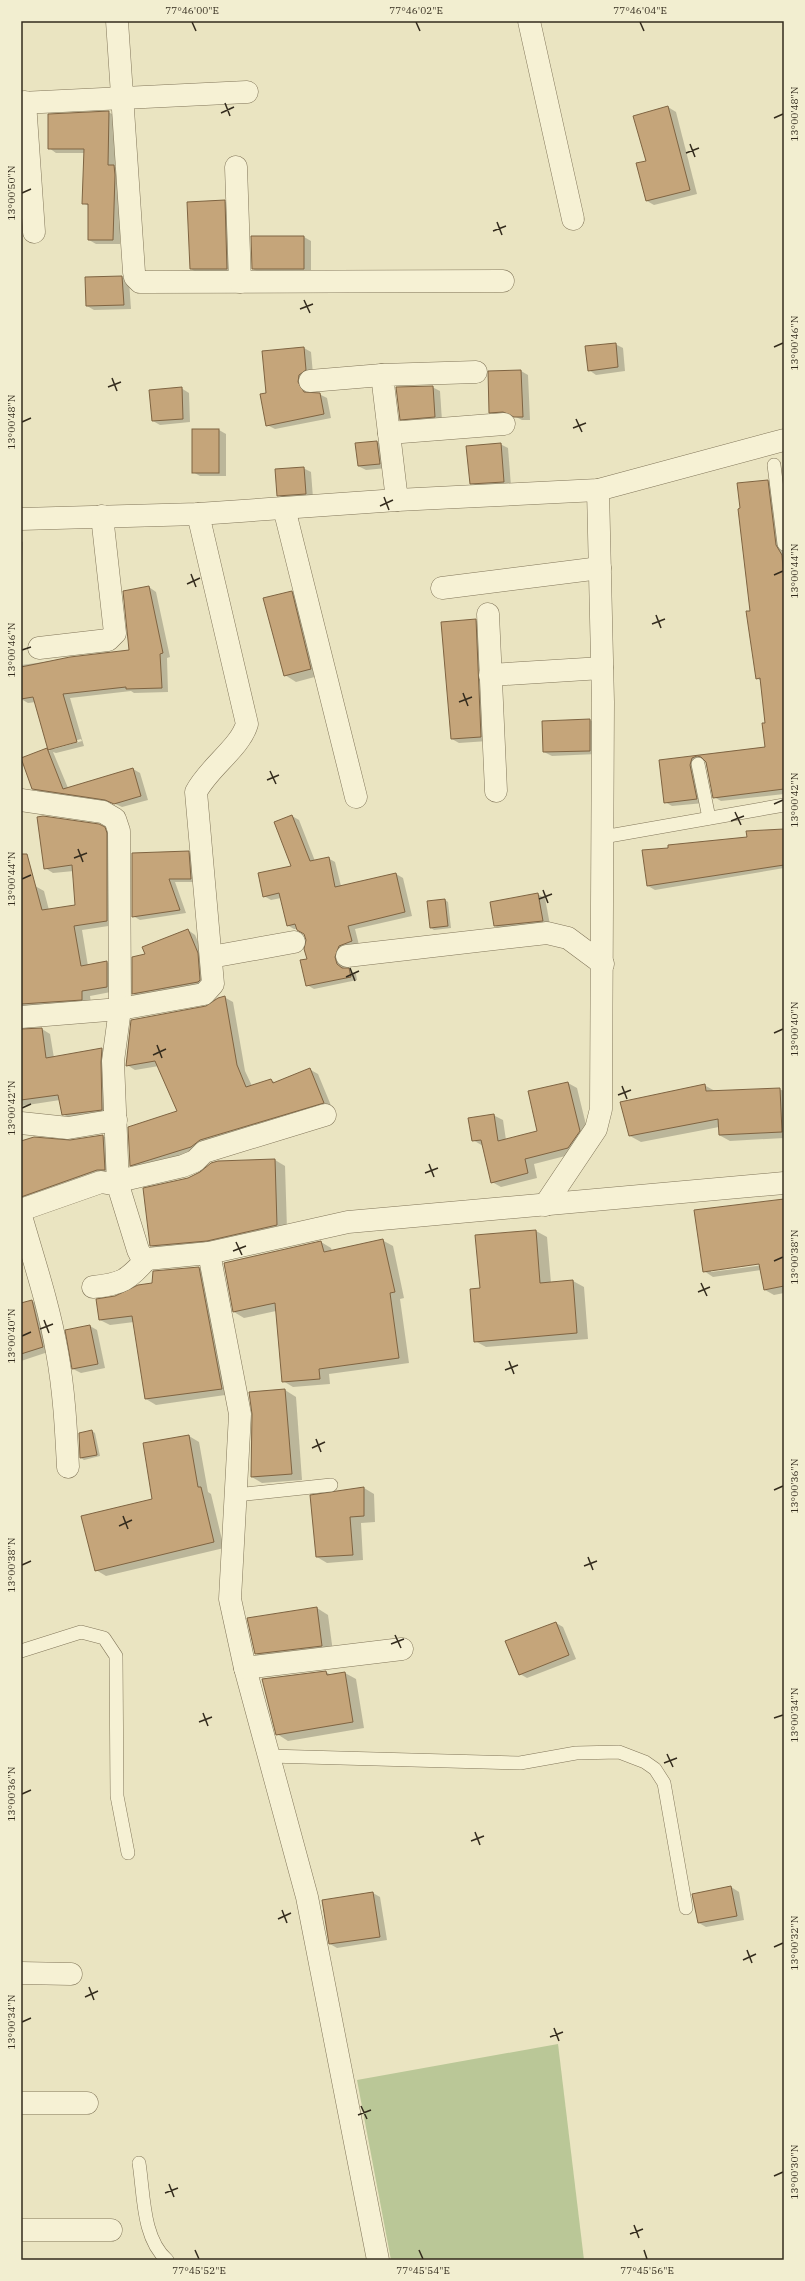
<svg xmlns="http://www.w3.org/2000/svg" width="805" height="2281" font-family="'IBM Plex Serif',serif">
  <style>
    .green { fill: #bac797 }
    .shadow { fill: #0003; fill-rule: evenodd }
    .building { fill: #c5a57a; stroke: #7f6442 }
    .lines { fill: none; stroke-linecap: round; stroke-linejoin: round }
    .lane-casing { stroke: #82765a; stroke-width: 14 }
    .street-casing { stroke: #82765a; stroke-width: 23 }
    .lane { stroke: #f6f1d4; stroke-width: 13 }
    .street { stroke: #f6f1d4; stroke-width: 22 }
    .ticks { fill: none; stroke: #332b1d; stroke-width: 1.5 }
    .neatline { fill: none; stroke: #332b1d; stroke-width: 1.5 }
    .ticks-label { font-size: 10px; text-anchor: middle; fill: #332b1d }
  </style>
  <rect width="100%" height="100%" fill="#eae4c1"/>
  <polygon class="green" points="558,2044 584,2260 391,2260 357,2080"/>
  <g class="shadow">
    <polygon points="668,107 676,112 697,194 654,205 647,201"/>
    <polygon points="108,112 116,116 115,167 121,170 120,244 96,244 89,240 89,206 83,203 85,153 56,153 49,148"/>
    <polygon points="224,201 235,208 238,275 201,275 191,269"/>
    <polygon points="304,237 311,241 311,273 260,273 253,269"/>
    <polygon points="122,277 129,281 131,309 94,310 87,306"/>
    <polygon points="615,344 623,348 625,371 596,375 589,370"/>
    <polygon points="304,348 311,352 313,374 305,387 309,393 319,394 327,398 331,418 275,429 267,425 267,394"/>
    <polygon points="521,371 528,375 530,420 522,420 512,415 497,416 490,412"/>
    <polygon points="432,387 440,391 442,421 408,423 401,419"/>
    <polygon points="181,388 189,393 190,422 160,425 153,421"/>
    <polygon points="219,430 226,434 226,476 200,476 193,472"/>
    <polygon points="377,442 384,446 387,468 366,470 358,466"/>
    <polygon points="500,444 508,448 511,486 479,487 471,483"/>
    <polygon points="303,468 311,472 313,498 285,500 278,495"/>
    <polygon points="768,481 775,485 784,551 784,794 721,801 714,797 705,760 700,762 704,803 672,806 665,802 660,761 766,747 766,723 761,681 757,678 751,612"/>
    <polygon points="21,541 23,542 22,566 21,566"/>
    <path d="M149,587L156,592L170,657L167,658L168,692L134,693L131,691L70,698L84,746L56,753L53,752L68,788L133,769L140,773L148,800L122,807L113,803L41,793L33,788L47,749L50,751L36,702L28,703L21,699V665L130,651ZM81,739L82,741L54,749V747Z"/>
    <polygon points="292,592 302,598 322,675 296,682 285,675"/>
    <polygon points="475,620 483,624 488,741 459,743 452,739"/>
    <polygon points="590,720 597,724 597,754 552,756 544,752 543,722"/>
    <polygon points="292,816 299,820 315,861 328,858 335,862 341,886 396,874 403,878 412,916 355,929 359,945 341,961 344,969 356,974 357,980 314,989 307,985 307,939 304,933 298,929 294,929 287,925 281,898 271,900 264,896 292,866"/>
    <polygon points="98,825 113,833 115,925 82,930 88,966 107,962 116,967 116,991 90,996 91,1004 21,1014 21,890 35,886 44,891 49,910 76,906 74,871 53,873 45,868"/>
    <polygon points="784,830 784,868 655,890 648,886 669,849 748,838"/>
    <polygon points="188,852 195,856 197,882 175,882 186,913 140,920 133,916"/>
    <polygon points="537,894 545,898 550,925 503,930 495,926"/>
    <polygon points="445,900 448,902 451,928 434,930 431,928"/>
    <polygon points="188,930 195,935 205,958 207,984 141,998 133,994 146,955"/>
    <polygon points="224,997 233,1002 245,1071 252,1086 271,1080 276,1083 309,1069 318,1074 332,1108 139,1170 131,1165 178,1111 159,1066 135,1070 127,1065 207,1007"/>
    <polygon points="21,1029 42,1029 50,1034 54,1058 102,1049 110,1054 111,1114 71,1119 63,1114 60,1100 21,1106"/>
    <polygon points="568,1083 577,1088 589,1137 577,1153 534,1164 537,1178 501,1187 492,1182 483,1146 473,1140 493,1115 503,1120 506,1140 539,1132"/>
    <polygon points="704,1085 715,1091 779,1089 784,1091 784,1138 730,1141 719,1135 719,1127 641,1142 630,1136"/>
    <polygon points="103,1136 112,1141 113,1174 21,1207 21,1142 70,1141"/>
    <polygon points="275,1160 285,1166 287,1230 161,1251 151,1246 188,1178 218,1162"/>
    <path d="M784,1199V1293L774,1295L765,1290L761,1270L713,1277L704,1271ZM763,1263L764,1265L711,1272V1270Z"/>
    <polygon points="536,1231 547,1237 551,1283 573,1281 584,1287 588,1339 486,1347 475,1341"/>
    <polygon points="382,1240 393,1246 404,1298 400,1299 409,1363 329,1374 330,1384 293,1387 283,1381 276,1311 244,1318 234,1312 321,1242 331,1248 332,1251"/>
    <polygon points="199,1268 209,1274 232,1394 156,1405 146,1399 134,1322 110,1325 100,1320 115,1297"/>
    <polygon points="32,1301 41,1306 51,1351 21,1361 21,1304"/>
    <polygon points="90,1326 97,1330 105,1368 81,1373 73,1369 67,1331"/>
    <polygon points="285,1390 296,1397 302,1480 262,1483 252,1477"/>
    <polygon points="92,1431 95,1433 100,1456 84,1460 81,1458"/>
    <polygon points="189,1436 199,1442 208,1492 211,1494 224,1548 106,1576 96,1570 153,1499"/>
    <polygon points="364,1488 374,1494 375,1522 361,1523 363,1560 327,1563 317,1557"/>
    <polygon points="317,1608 328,1615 333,1652 267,1660 256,1654"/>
    <polygon points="556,1623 563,1627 576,1659 527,1678 520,1674"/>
    <polygon points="326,1672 331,1675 345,1673 356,1679 364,1728 288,1741 277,1734"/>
    <polygon points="731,1887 739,1892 744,1920 706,1927 699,1923"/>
    <polygon points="373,1893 380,1897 387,1940 337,1948 330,1944"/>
  </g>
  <g class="building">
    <polygon points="668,106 690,190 646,201 636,163 646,161 633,116"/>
    <polygon points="109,111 108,165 114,165 115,175 113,240 88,240 88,204 82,204 84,149 48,149 48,114"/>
    <polygon points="225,200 227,269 190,269 187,202"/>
    <polygon points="251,236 304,236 304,269 252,269"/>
    <polygon points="122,276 124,305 86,306 85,277"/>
    <polygon points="616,343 618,367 588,371 585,346"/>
    <polygon points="304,347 306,370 299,375 298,382 304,392 320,393 324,414 266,426 260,394 266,393 262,351"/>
    <polygon points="521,370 523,417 514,417 503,412 489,413 488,371"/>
    <polygon points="433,386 435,417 400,420 396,387"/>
    <polygon points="182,387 183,419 152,421 149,390"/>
    <rect x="192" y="429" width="27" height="44"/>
    <polygon points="377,441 380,464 358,466 355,443"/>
    <polygon points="501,443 504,482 470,484 466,446"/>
    <polygon points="304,467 306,494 277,496 275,469"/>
    <polygon points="768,480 776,545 782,555 784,583 784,789 713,798 706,762 701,757 697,756 692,758 690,765 697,799 664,803 659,760 765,747 762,723 765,723 760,678 756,679 746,611 750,611 738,509 740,508 737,483"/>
    <polygon points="149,586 163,653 160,654 162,688 126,689 126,687 63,694 77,742 48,750 33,697 21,699 21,667 70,657 129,650 123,591"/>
    <polygon points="292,591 311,669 284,676 263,598"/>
    <polygon points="476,619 481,737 451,739 441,622"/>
    <polygon points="590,719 590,751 543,752 542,721"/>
    <polygon points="47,748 63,789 133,768 141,796 114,804 105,800 32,789 21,758"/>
    <polygon points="292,815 310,861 329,857 335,887 396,873 405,912 348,926 352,941 339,946 335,957 337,964 342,968 349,968 351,977 306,986 300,960 307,959 304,949 306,940 304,934 297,930 295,924 287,926 279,893 263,897 258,873 291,866 274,822"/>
    <polygon points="43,816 99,824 105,827 107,833 107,921 74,926 81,966 107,961 107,987 82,991 82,1000 21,1004 21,854 27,854 42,910 75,905 72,865 44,869 37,817"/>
    <polygon points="784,829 784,865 647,886 642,850 668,848 668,845 747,837 746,831"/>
    <polygon points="189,851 191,879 169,879 180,910 132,917 132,853"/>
    <polygon points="538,893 543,921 494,926 490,902"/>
    <polygon points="445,899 448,926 430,928 427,901"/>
    <polygon points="188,929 198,953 200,980 198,982 132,994 132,957 145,954 142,947"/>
    <polygon points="225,996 237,1065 246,1087 271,1079 273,1083 310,1068 324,1103 200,1140 191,1147 130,1166 128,1127 177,1111 155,1061 126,1066 131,1020 206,1006 218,998"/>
    <polygon points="42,1028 46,1058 102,1048 101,1062 102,1110 62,1115 58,1095 21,1100 21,1029"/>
    <polygon points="568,1082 580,1131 568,1148 525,1159 528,1173 491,1183 481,1140 472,1141 468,1118 494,1114 498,1141 537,1131 528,1091"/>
    <polygon points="705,1084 706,1091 780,1088 782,1132 719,1135 718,1119 629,1136 620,1102"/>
    <polygon points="103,1135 105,1170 97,1170 21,1197 21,1141 34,1137 70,1140"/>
    <polygon points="275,1159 277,1225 207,1241 150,1246 143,1188 188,1178 200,1172 211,1163 218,1161"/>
    <polygon points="784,1199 784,1286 764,1290 759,1264 703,1272 694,1210"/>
    <polygon points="536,1230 540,1283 573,1280 577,1333 474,1342 470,1289 480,1288 475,1235"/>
    <polygon points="383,1239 395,1292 390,1293 399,1358 319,1369 320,1379 282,1382 275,1303 233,1312 224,1263 321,1241 324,1252"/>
    <polygon points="199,1267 222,1389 145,1399 132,1316 99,1320 96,1299 115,1296 138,1285 152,1283 153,1271"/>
    <polygon points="32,1300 43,1347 21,1354 21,1303"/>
    <polygon points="90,1325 98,1364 72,1369 65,1330"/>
    <polygon points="285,1389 292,1474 251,1477 252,1414 249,1392"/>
    <polygon points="92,1430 97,1455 80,1458 79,1433"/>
    <polygon points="189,1435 198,1487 201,1487 214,1542 95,1571 81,1516 152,1499 143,1443"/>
    <polygon points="364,1487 364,1516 350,1517 353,1555 316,1557 310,1495"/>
    <polygon points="317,1607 322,1646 255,1654 247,1618"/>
    <polygon points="556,1622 569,1655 519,1675 505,1641"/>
    <polygon points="326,1671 327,1675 345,1672 353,1722 276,1735 262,1679"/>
    <polygon points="731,1886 737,1916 698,1923 692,1894"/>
    <polygon points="373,1892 380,1937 329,1944 322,1900"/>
  </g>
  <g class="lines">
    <g class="lane-casing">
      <g id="lane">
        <polyline points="774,465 784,544"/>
        <polyline points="698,764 709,818"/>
        <polyline points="603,837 784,805"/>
        <polyline points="236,1495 331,1485"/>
        <polyline points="21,1651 81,1632 104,1638 116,1656 117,1796 128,1853"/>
        <polyline points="269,1756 520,1763 576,1753 619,1752 645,1762 655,1769 664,1783 686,1908"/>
        <path d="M139,2163C144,2194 142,2238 167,2260"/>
      </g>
    </g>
    <g class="street-casing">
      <g id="street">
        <polyline points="117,21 134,272 135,277 140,282 503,281"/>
        <polyline points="529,21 573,219"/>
        <polyline points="25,102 34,232"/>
        <polyline points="21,103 247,92"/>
        <polyline points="236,167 240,282"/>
        <polyline points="310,381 382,375"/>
        <polyline points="389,433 504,424"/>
        <polyline points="397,500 382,375 476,372"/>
        <polyline points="284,508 356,797"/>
        <polyline points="21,519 198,514 397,500 598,490 784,440"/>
        <polyline points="442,588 600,568"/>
        <polyline points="488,614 496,791"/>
        <polyline points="39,648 108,640 115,633 102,516"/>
        <polyline points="490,675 602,668"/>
        <polyline points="21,800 103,812 115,819 119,831 120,1009 113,1061 118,1185"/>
        <polyline points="347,956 547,933 568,938 603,964"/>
        <polyline points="211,957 294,942"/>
        <path d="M21,1017L120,1009L204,994L213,984L196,792C209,767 240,748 247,724L198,514"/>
        <polyline points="21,1123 68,1128 116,1120"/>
        <polyline points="119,1181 183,1166 195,1161 204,1152 325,1115"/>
        <polyline points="545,1205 596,1129 601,1109 603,702 598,490"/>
        <polyline points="21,1210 101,1182 118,1185 138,1250 141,1256 147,1259 209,1253 348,1222 784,1183"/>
        <path d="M21,1216C34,1261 49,1306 57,1352C64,1390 66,1428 68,1467"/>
        <polyline points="209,1253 240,1414 230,1599 245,1668 307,1897 378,2260"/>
        <path d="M93,1287C123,1284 127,1280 147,1259"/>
        <polyline points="245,1668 402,1649"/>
        <polyline points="21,1973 71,1974"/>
        <polyline points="21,2103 87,2103"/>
        <polyline points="21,2230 111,2230"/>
      </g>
    </g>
    <use href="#lane" class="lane"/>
    <use href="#street" class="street"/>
  </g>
  <path class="ticks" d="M192,22L196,31M416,22L420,31M640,22L644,31M225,103L230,116M221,113L234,107M774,118L783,114M690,144L695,157M686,153L699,148M22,193L31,189M497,222L502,235M493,231L506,226M304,300L310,313M300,309L313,304M774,347L783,343M112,378L117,391M108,387L121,382M576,419L582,432M22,422L31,418M573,428L586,423M384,497L389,510M380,506L393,500M191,574L196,587M774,575L783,571M187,584L200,578M656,615L661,628M652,624L665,619M22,650L31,647M463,693L468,706M459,702L472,697M270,771L276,784M267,780L279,775M774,804L783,800M735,812L741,825M731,821L744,816M78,849L83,862M74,858L87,853M22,879L31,875M543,890L548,903M539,899L552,894M350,968L355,981M346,977L359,971M774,1033L783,1029M157,1045L162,1058M153,1055L166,1049M622,1086L627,1099M618,1095L631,1090M22,1108L31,1104M429,1164L434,1177M425,1173L438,1168M236,1242L242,1255M233,1251L246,1246M774,1261L783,1257M701,1283L707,1296M698,1292L710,1287M44,1320L49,1333M40,1329L53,1324M22,1336L31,1332M509,1361L514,1374M505,1370L518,1365M316,1439L321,1452M312,1448L325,1442M774,1490L783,1486M123,1516L128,1529M119,1526L132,1520M588,1557L593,1570M22,1565L31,1561M584,1566L597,1561M395,1635L401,1648M391,1644L404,1639M203,1713L208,1726M774,1718L783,1715M199,1722L212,1717M667,1754L673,1767M664,1763L677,1758M22,1794L31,1790M475,1832L480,1845M471,1841L484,1836M282,1910L287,1923M278,1919L291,1913M774,1947L783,1943M747,1950L752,1963M743,1960L756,1954M89,1987L94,2000M85,1997L98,1991M22,2022L31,2018M554,2028L559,2041M550,2037L563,2032M361,2106L367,2119M358,2115L371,2110M774,2176L783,2172M169,2184L174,2197M165,2193L178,2188M634,2225L639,2238M630,2234L643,2229M195,2250L199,2259M419,2250L423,2259M644,2250L647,2259"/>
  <rect width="805" height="2281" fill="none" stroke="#f2eed0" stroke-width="44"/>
  <rect x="22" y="22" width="761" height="2237" class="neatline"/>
  <g class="ticks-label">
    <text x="192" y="14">77°46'00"E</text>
    <text x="416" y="14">77°46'02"E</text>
    <text x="640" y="14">77°46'04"E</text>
    <text transform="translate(794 114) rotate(-90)" y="4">13°00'48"N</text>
    <text transform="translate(11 193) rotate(-90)" y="4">13°00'50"N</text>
    <text transform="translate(794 343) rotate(-90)" y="4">13°00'46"N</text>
    <text transform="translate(11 422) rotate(-90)" y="4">13°00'48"N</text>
    <text transform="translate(794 571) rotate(-90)" y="4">13°00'44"N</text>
    <text transform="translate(11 650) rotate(-90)" y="4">13°00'46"N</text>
    <text transform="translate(794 800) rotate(-90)" y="4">13°00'42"N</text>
    <text transform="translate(11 879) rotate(-90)" y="4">13°00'44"N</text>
    <text transform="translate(794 1029) rotate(-90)" y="4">13°00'40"N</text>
    <text transform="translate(11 1108) rotate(-90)" y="4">13°00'42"N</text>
    <text transform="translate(794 1257) rotate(-90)" y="4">13°00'38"N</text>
    <text transform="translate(11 1336) rotate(-90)" y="4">13°00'40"N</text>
    <text transform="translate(794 1486) rotate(-90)" y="4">13°00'36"N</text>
    <text transform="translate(11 1565) rotate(-90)" y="4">13°00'38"N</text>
    <text transform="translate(794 1715) rotate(-90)" y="4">13°00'34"N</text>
    <text transform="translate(11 1794) rotate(-90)" y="4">13°00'36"N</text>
    <text transform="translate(794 1943) rotate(-90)" y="4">13°00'32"N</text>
    <text transform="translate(11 2022) rotate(-90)" y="4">13°00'34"N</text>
    <text transform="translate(794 2172) rotate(-90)" y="4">13°00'30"N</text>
    <text x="199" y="2274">77°45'52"E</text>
    <text x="423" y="2274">77°45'54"E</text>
    <text x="647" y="2274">77°45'56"E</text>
  </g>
</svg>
